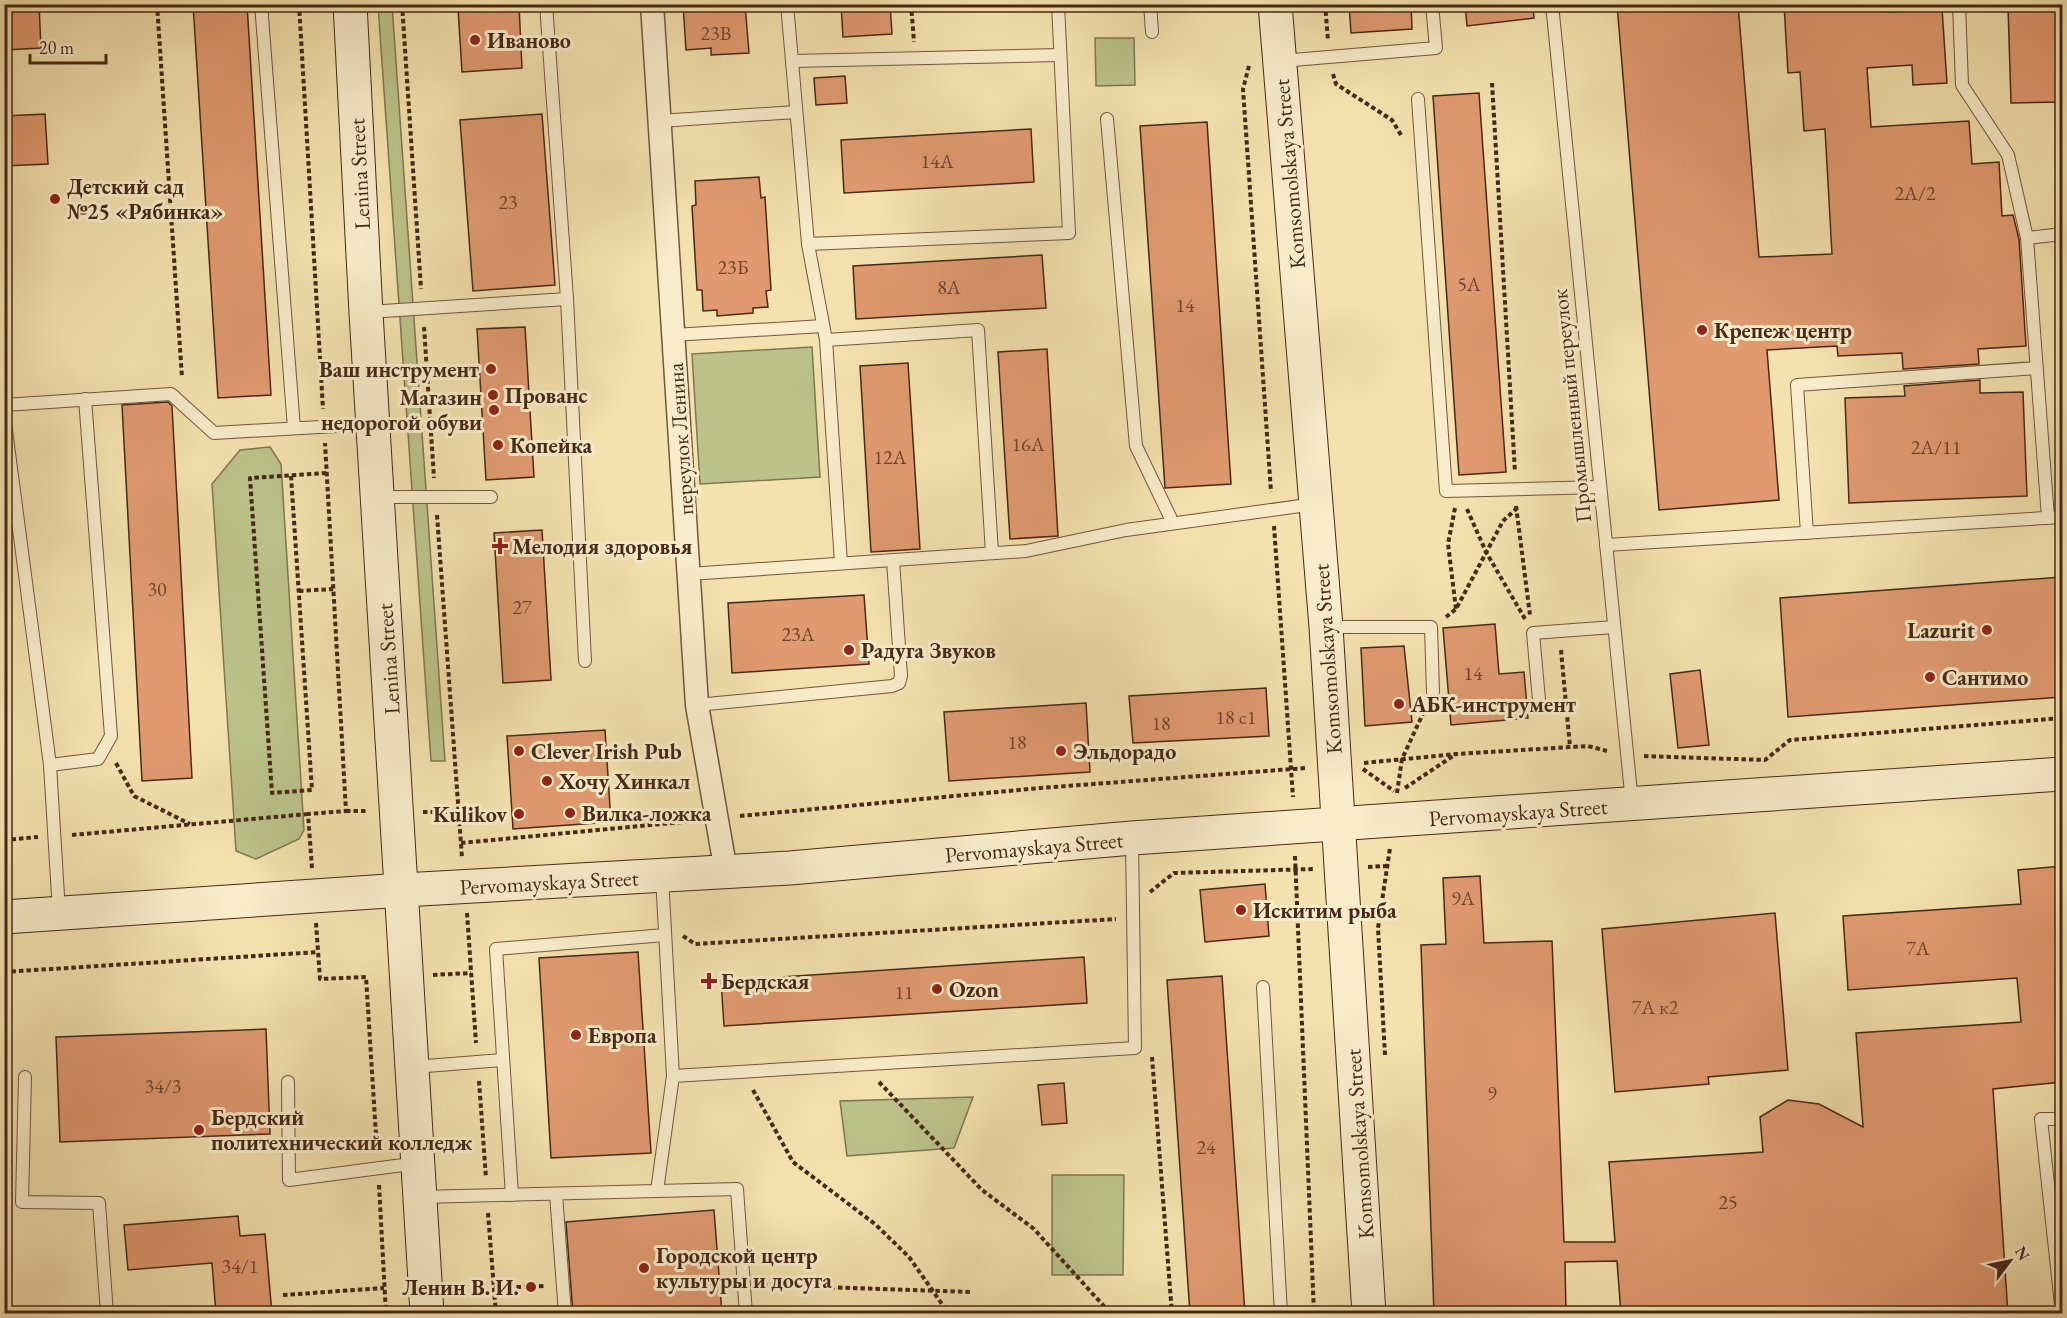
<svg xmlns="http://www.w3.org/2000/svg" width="2067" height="1318" font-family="'EB Garamond',serif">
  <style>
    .green { fill: #bbc38a; stroke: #817652; stroke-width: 1.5 }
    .building { fill: #e19a70; stroke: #472819; stroke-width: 1.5 }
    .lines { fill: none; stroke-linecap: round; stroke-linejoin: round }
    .lane-casing { stroke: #72563e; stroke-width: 14 }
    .street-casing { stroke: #72563e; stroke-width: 25 }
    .secondary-casing { stroke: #472819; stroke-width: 35 }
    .path { stroke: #472819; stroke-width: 4; stroke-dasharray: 4.5 3; stroke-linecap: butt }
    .lane { stroke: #f8ecca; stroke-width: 12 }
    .street { stroke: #f8ecca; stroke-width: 22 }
    .secondary { stroke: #f8ecca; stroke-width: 33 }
    .poi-dot { fill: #8f2418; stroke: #f8ecca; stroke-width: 2 }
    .labels { text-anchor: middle; stroke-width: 6; stroke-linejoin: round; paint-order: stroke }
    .number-label { font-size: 20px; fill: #6e442f }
    .poi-label { font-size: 22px; font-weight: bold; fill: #472819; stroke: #f8ecca; text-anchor: start }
    .street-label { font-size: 22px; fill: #472819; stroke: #f8ecca }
  </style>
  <rect width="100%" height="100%" fill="#f4e2ae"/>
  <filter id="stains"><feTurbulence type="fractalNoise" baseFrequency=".00333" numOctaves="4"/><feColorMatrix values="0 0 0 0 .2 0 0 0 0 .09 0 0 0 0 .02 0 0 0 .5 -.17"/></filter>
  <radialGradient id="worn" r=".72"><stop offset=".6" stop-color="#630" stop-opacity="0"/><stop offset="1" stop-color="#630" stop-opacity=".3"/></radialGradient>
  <g class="green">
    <polygon points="378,5 392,5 445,761 431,761"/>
    <polygon points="1095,38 1134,38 1135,85 1096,86"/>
    <polygon points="812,347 820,477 700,484 692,354"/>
    <polygon points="270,447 281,464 304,830 299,839 256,859 236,851 212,484 240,450"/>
    <polygon points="973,1097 954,1148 847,1156 840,1101"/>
    <polygon points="1052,1175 1124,1175 1123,1275 1052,1275"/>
  </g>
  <g class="building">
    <polygon points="4,4 39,4 41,48 4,50"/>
    <polygon points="193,4 247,4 271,395 218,398"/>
    <polygon points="683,4 745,4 749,53 711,55 711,48 686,50"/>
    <polygon points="841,4 890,4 892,34 843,37"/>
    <polygon points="1349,4 1411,4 1412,29 1351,33"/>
    <polygon points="1465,4 1533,4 1534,18 1467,26"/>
    <polygon points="1617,4 1738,4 1759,257 1832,254 1825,129 1804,131 1800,72 1788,73 1784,4 1888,4 1888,12 1942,9 1947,83 1913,85 1912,65 1867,68 1871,127 1969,121 1972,164 1999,162 2002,216 2013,215 2019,239 2026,346 1978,349 1979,364 1903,369 1902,353 1838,356 1837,346 1767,350 1779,500 1659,510"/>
    <polygon points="2062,4 2062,102 2011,103 2008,6"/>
    <polygon points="519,5 522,68 462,72 458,8"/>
    <polygon points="845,76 847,103 816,105 814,78"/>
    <polygon points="1479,93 1506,472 1459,475 1433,96"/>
    <polygon points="45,114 48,164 4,166 4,116"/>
    <polygon points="542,114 555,285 473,291 460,120"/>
    <polygon points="1207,122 1231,484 1165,488 1140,126"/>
    <polygon points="1031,129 1034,182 844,193 841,140"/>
    <polygon points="759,177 761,198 765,197 768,244 771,290 766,291 768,307 753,308 753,313 717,316 717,310 703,311 702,290 697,290 692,206 696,205 695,181"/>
    <polygon points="1042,255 1046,308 856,319 853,266"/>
    <polygon points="525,327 534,477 486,480 477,329"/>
    <polygon points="1047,349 1058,536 1010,539 998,352"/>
    <polygon points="908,363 920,549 871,552 860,366"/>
    <polygon points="1980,380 1980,393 2023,392 2027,496 1849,503 1845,398 1905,396 1904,386"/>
    <polygon points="168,402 172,406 192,778 142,781 122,405"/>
    <polygon points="542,530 551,680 503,683 494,533"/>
    <polygon points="2062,577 2062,697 1788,717 1780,598"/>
    <polygon points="864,595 869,664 732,673 728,603"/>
    <polygon points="1495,624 1499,674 1524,672 1528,718 1451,725 1443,628"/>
    <polygon points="1404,646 1412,722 1365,726 1361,648"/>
    <polygon points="1700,670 1709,745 1678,748 1670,674"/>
    <polygon points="1266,688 1269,736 1133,743 1129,696"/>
    <polygon points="1086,703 1090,772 949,781 944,712"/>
    <polygon points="605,730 611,822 513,829 507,736"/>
    <polygon points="2062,866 2062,1082 1993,1089 2008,1314 1621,1314 1617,1261 1565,1262 1566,1314 1434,1314 1421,945 1446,944 1443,878 1480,876 1484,943 1552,941 1564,1242 1615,1242 1609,1162 1763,1152 1760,1117 1788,1100 1819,1104 1863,1127 1856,1033 2021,1022 2017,978 1848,990 1843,916 2021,904 2018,870"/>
    <polygon points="1265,884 1269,936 1205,942 1200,890"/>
    <polygon points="1775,913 1788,1070 1708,1077 1709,1084 1615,1092 1602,929"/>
    <polygon points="638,952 651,1153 551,1158 539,958"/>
    <polygon points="1084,957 1087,1003 724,1026 721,981"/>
    <polygon points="1222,976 1245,1314 1190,1314 1167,980"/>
    <polygon points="266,1029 270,1134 60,1142 56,1037"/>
    <polygon points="1064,1083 1067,1123 1042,1125 1038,1085"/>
    <polygon points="714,1210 722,1314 573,1314 566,1222"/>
    <polygon points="238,1216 240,1236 265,1234 272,1314 216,1314 212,1263 128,1270 124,1225"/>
  </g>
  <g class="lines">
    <g class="lane-casing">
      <g id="lane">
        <polyline points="261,4 294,428"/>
        <polyline points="546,4 567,299 585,661"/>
        <polyline points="787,4 808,244 826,340 841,563"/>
        <polyline points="1150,4 1152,32"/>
        <polyline points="1552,4 1632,803"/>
        <polyline points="1959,4 1962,85 2008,155 2027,238"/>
        <polyline points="792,61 1060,55"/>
        <polyline points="1281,61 1436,48 1432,4"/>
        <polyline points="1418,99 1446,491 1600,487"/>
        <polyline points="1107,119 1136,446 1173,523"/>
        <polyline points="659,121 796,112"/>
        <polyline points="808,244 1069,233 1058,4"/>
        <polyline points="368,312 567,299"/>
        <polyline points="673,335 823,326"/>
        <polyline points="826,340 978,330 992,553"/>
        <polyline points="4,405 171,394 214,433 372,424"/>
        <polyline points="4,415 50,765 59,912"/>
        <polyline points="379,497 491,497"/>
        <polyline points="2048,518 2027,238 2062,234"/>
        <polyline points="1807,533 1797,385 2036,368"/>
        <polyline points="1606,545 2062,517"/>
        <polyline points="689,574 1026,551 1126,530 1315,504"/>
        <polyline points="1327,627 1431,627 1433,692"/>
        <polyline points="1539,700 1533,633 1614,627"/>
        <polyline points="697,705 892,686 899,683 901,676 893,560"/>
        <polyline points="50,765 98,759 111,736 85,399"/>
        <polyline points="1263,987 1281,1314"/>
        <polyline points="414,1067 502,1060"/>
        <polyline points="673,1076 1135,1048 1132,841"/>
        <polyline points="25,1077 22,1202 99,1203 107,1314"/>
        <polyline points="288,1082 289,1180 418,1163"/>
        <polyline points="657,1191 737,1189 746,1314"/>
        <polyline points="556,1194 565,1314"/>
        <polyline points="512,1195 496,949 665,935"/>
        <polyline points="421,1197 657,1191 673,1076 662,877"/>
        <polyline points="2062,1314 2041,1119 2062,1119"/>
      </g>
    </g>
    <g class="street-casing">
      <polyline id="street" points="652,4 697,705 726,872"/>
    </g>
    <g class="secondary-casing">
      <g id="secondary">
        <polyline points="350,4 366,313 427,1314"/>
        <polyline points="1275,4 1326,627 1369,1314"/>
        <polyline points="4,917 403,890 790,868 1132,838 2062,774"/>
      </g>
    </g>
    <g class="path">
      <polyline points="157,4 182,378"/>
      <polyline points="299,4 323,409"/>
      <polyline points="402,4 421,289"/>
      <polyline points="911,4 914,42"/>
      <polyline points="1325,4 1328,40"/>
      <polyline points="1249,66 1243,89 1271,492"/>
      <polyline points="1333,74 1336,84 1392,120 1401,135"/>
      <polyline points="1492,83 1515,472"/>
      <polyline points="424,327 434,478"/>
      <polyline points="291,476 312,790 272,793 250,478 327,473"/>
      <polyline points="1516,506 1530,615"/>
      <polyline points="1455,508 1448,544 1456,609"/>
      <polyline points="1467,509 1486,552 1525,619"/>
      <polyline points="437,515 462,858"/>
      <polyline points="1274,526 1293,797"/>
      <polyline points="299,591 333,589"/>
      <polyline points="1446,617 1456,609 1503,521 1516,509"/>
      <polyline points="1561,650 1570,747"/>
      <polyline points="1644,756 1765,760 1790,740 2062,718"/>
      <polyline points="116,763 134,796 190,824"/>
      <polyline points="1364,763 1456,754 1588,746 1607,751"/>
      <polyline points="1363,769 1394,791"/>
      <polyline points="1405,788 1456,754"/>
      <polyline points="1397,793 1402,759 1426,707"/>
      <polyline points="346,811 368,811"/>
      <polyline points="423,812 459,812"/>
      <polyline points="740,816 1040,788 1306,768"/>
      <polyline points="72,835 308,814"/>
      <polyline points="4,840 38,837"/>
      <polyline points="461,843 693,821"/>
      <polyline points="1295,856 1314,1314"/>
      <polyline points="1368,867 1387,866"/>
      <polyline points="312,868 308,814 346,811 325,443"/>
      <polyline points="1150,892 1174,873 1313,869"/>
      <polyline points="467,913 476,1043"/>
      <polyline points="316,923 320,979 366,977 377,1151"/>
      <polyline points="683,936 695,944 1116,919"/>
      <polyline points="4,972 318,952"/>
      <polyline points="433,975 471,973"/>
      <polyline points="1385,1055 1378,928 1390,848"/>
      <polyline points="1152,1057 1172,1314"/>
      <polyline points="479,1081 486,1178"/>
      <polyline points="879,1082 982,1190 1034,1229 1111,1314"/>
      <polyline points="753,1090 793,1162 875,1224 909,1257 949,1314"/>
      <polyline points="379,1185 386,1314"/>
      <polyline points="488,1213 496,1314"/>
      <polyline points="763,1285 971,1292"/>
      <polyline points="494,1288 544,1286"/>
      <polyline points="283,1295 384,1288"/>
    </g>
    <use href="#lane" class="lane"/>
    <use href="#street" class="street"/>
    <use href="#secondary" class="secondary"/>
  </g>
  <g class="poi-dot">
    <circle cx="475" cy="40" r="6"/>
    <circle cx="55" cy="199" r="6"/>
    <circle cx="1702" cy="330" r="6"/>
    <circle cx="491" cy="369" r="6"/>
    <circle cx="493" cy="395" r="6"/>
    <circle cx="494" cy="410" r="6"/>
    <circle cx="498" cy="445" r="6"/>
    <path d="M497 537h6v6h6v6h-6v6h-6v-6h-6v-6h6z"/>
    <circle cx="1987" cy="630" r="6"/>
    <circle cx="849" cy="650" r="6"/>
    <circle cx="1930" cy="677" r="6"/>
    <circle cx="1399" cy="704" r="6"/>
    <circle cx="519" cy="751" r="6"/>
    <circle cx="1061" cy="751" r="6"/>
    <circle cx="547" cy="781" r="6"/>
    <circle cx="570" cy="813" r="6"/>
    <circle cx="519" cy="814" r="6"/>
    <circle cx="1241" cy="910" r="6"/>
    <path d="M706 972h6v6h6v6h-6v6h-6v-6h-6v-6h6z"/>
    <circle cx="937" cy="989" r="6"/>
    <circle cx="576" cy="1035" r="6"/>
    <circle cx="199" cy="1130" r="6"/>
    <circle cx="644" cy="1268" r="6"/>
    <circle cx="531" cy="1287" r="6"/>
  </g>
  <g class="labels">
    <g class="number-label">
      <text x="716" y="40">23В</text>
      <text x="937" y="168">14А</text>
      <text x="1915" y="200">2А/2</text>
      <text x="508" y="209">23</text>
      <text x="733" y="274">23Б</text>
      <text x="1469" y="291">5А</text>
      <text x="949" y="294">8А</text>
      <text x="1185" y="312">14</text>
      <text x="1028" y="451">16А</text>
      <text x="1936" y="454">2А/11</text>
      <text x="890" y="464">12А</text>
      <text x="157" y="596">30</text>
      <text x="522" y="614">27</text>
      <text x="798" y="641">23А</text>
      <text x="1473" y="680">14</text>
      <text x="1236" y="724">18 с1</text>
      <text x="1161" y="730">18</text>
      <text x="1017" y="749">18</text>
      <text x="1463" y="905">9А</text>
      <text x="1918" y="955">7А</text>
      <text x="904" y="999">11</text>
      <text x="1655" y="1014">7А к2</text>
      <text x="163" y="1093">34/3</text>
      <text x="1492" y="1100">9</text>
      <text x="1206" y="1154">24</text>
      <text x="1728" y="1209">25</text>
      <text x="240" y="1273">34/1</text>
    </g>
    <g class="poi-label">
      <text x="487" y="48">Иваново</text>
      <text x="67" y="194">Детский сад<tspan x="67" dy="25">№25 «Рябинка»</tspan></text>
      <text x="1714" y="338">Крепеж центр</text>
      <text x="479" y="377" text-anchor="end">Ваш инструмент</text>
      <text x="505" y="403">Прованс</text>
      <text x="482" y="405" text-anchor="end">Магазин<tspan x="482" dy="25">недорогой обуви</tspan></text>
      <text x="510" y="453">Копейка</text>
      <text x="512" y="554">Мелодия здоровья</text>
      <text x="1975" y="638" text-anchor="end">Lazurit</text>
      <text x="861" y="658">Радуга Звуков</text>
      <text x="1942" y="685">Сантимо</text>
      <text x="1411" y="712">АБК-инструмент</text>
      <text x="531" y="759">Clever Irish Pub</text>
      <text x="1073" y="759">Эльдорадо</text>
      <text x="559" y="789">Хочу Хинкал</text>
      <text x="582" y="821">Вилка-ложка</text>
      <text x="507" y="822" text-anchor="end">Kulikov</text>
      <text x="1253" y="918">Искитим рыба</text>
      <text x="721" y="989">Бердская</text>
      <text x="949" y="997">Ozon</text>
      <text x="588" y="1043">Европа</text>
      <text x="211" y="1125">Бердский<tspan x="211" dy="25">политехнический колледж</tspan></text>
      <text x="656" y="1263">Городской центр<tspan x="656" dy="25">культуры и досуга</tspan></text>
      <text x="519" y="1295" text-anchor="end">Ленин В. И.</text>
    </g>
    <g class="street-label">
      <text transform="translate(359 174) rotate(-93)" y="8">Lenina Street</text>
      <text transform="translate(1289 174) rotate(-95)" y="8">Komsomolskaya Street</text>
      <text transform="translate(1571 406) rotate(-96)" y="8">Промышленный переулок</text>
      <text transform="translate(680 439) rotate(-94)" y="8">переулок Ленина</text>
      <text transform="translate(388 659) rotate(-94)" y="8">Lenina Street</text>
      <text transform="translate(1327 659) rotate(-94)" y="8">Komsomolskaya Street</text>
      <text transform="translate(1518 812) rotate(-4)" y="8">Pervomayskaya Street</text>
      <text transform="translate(1034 847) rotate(-5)" y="8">Pervomayskaya Street</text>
      <text transform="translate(549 882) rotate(-3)" y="8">Pervomayskaya Street</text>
      <text transform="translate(1359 1144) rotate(-94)" y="8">Komsomolskaya Street</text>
    </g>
  </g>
  <rect width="2067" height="1318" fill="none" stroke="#f4e2ae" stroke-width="24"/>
  <rect x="6" y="6" width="2055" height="1306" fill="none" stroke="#472819" stroke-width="3"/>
  <rect x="12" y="12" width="2043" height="1294" fill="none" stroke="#472819" stroke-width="1.5"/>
  <g transform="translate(2010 1261) rotate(58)" stroke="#f8ecca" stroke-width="4.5" paint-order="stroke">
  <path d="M0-4.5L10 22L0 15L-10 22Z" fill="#472819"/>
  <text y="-9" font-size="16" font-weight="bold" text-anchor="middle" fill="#472819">N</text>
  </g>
  <path d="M30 54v9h76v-9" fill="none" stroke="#472819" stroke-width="3"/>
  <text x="39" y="54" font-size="18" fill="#472819" stroke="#f8ecca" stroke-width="4.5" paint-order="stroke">20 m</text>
  <rect width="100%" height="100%" filter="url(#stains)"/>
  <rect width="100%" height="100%" fill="url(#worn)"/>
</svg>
